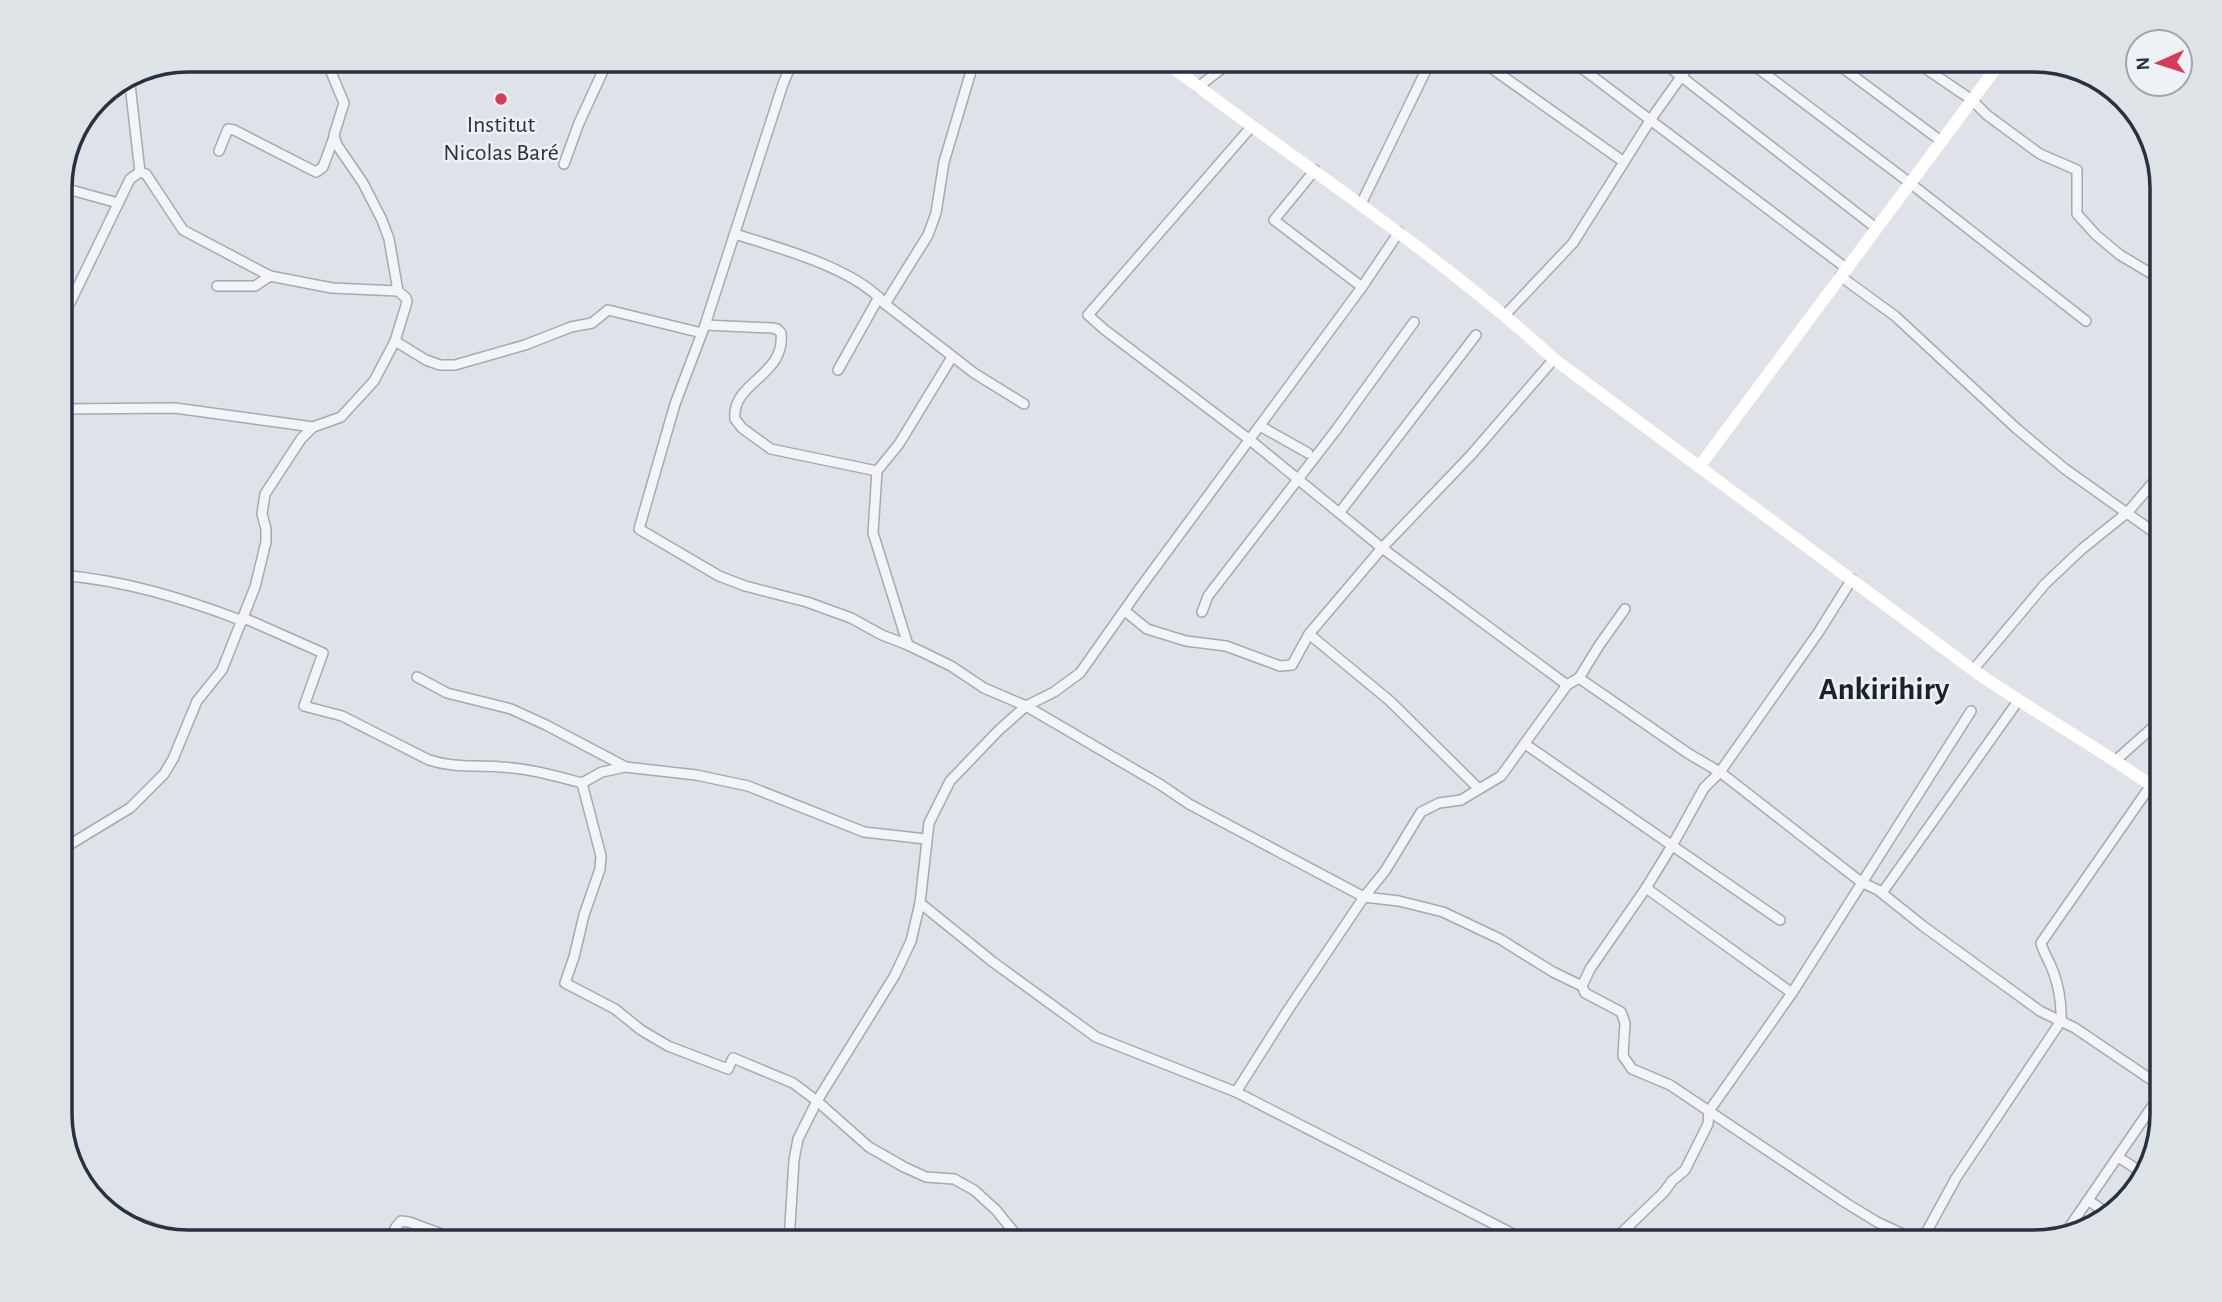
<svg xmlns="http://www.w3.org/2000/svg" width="2222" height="1302" font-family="'Alegreya Sans',sans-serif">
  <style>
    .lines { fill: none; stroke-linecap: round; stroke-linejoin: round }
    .minor-casing { stroke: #a4aab3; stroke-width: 12 }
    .minor { stroke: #f2f4f7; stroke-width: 9 }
    .secondary { stroke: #fff; stroke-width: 12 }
    .poi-dot { fill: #d53c55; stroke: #eef2f6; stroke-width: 2.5 }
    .labels { text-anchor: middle; stroke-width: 5; stroke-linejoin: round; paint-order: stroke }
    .poi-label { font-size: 24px; fill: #273141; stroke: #eef2f6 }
    .district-label { font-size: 32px; font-weight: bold; fill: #192231; stroke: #eef2f6 }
    .rim { fill: none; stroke: #273141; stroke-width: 3.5 }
  </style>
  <rect width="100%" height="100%" fill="#dfe3e9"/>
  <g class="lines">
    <g class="minor-casing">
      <g id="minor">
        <polyline points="326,60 344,103 334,135 337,145 363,183 382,220 389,239 398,291"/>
        <polyline points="793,60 783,84 705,325 675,404 639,529 719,576 745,586 807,602 851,618 882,635 908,645 951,666 984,688 1026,706 1161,785 1189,804 1364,897 1399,901 1443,912 1500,939 1553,972 1582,986 1585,993 1621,1012 1625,1023 1623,1056 1632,1069 1670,1085 1846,1203 1877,1222 1920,1242"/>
        <polyline points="1480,60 1624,162 1573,243 1504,316"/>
        <polyline points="1571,60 1846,268"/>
        <polyline points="1660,60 1876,228"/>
        <polyline points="1747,60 1910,183 2086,321"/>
        <polyline points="1832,60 1941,141"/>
        <polyline points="1913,60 1972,100 1987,115 2040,154 2077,170 2077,214 2096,235 2120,255 2162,280"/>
        <polyline points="129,76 140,172"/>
        <polyline points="1198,87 1233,60"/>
        <polyline points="1252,126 1088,315 1105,330 1250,440 1382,548 1567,685"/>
        <polyline points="219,151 228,129 234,130 316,172 323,167 334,137"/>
        <polyline points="1624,162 1651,119 1693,60"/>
        <polyline points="564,164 579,123 608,60"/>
        <polyline points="1315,170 1274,220 1362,287"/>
        <polyline points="60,187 118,203"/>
        <polyline points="1361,204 1431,60"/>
        <path d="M735,234C779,248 855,268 885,304L974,373L1024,404"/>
        <polyline points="1840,276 1895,316 2017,429 2065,469 2162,538"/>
        <polyline points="217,286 255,286 270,276"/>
        <polyline points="885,304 928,235 936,213 944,162 972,68 972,60"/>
        <polyline points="60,311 70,303 130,179 140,172 146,174 183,230 270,276 332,288 398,291 406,298 407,302 395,341 374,381 341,417 313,427 301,439 265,494 262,514 266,529 266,542 255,587 222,670 197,701 173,759 164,774 130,808 69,845 60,857"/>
        <path d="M705,325L772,328L777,329L781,333C786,376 731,382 735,419L742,428L771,449L877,471"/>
        <polyline points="395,341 426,360 440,365 455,365 525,345 571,327 592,323 608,310 702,333"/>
        <polyline points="838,370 879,297"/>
        <polyline points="60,409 175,408 313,427"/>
        <polyline points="1260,426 1308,453"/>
        <polyline points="1340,512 1476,335"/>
        <path d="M60,575C123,580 183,598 243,621"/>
        <polyline points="1125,611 1147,629 1186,641 1226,646 1280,666 1292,665 1309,634 1382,548 1471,455 1554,359"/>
        <polyline points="1202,612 1208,596 1336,430 1414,322"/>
        <path d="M244,618L323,653L304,706L342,716L429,760C453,768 475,765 500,767C528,768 555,776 582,783L602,772L625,767L696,775L748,786L864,832L926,839"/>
        <polyline points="1309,634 1390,701 1479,789"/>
        <polyline points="908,645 873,533 877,471 899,444 952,357"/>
        <polyline points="1973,670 2045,584 2082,549 2128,512 2162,472"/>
        <polyline points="417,677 447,693 511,709 546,725 624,766"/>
        <polyline points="1579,678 1689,754 1720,772 1861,882 1878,890 1923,926 2040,1011 2075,1028 2162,1087"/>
        <polyline points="1525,744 1780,920"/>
        <polyline points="2115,761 2162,719"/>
        <polyline points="582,783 601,856 600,869 584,915 574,957 565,983 615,1009 641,1030 668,1046 728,1069 733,1058 793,1083 817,1101 869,1147 904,1167 926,1177 954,1179 974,1190 996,1210 1022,1242"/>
        <polyline points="1646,888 1792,993"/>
        <polyline points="1882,893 2018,701"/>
        <polyline points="920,903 993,962 1096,1037 1236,1092 1529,1242"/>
        <polyline points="1582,986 1590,969 1646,888 1673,844 1704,788 1720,772 1818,633 1852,579"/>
        <polyline points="1236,1092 1288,1010 1364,897 1385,871 1421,812 1439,803 1461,800 1501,776 1567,685 1579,678 1600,644 1625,609"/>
        <polyline points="2118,1157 2146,1175"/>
        <polyline points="2088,1200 2109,1215"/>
        <polyline points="112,1214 194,1242"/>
        <polyline points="2064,1235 2162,1092"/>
        <polyline points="388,1242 396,1227 401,1221 409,1222 463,1242"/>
        <polyline points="789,1242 794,1160 798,1139 817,1101 895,975 911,941 920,903 929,823 950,781 999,730 1026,706 1054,692 1080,673 1140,588 1362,287 1399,232"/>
        <polyline points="1095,1242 1104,1242"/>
        <polyline points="1612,1242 1664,1192 1672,1181 1685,1170 1708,1124 1709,1111 1792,993 1971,711"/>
        <path d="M1921,1242L1956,1178L2061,1021C2062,1003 2058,981 2050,964C2047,957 2043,951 2041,943L2151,785"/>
      </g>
    </g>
    <use href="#minor" class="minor"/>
    <g class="secondary">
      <path d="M1163,60C1293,160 1432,248 1554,359L1973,670C2035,713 2101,749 2162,793"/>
      <polyline points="1699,467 2002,60"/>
    </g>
  </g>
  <circle class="poi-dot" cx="501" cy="99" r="7"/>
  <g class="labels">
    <g class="poi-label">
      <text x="501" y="132">Institut<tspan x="501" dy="28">Nicolas Baré</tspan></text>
    </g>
    <g class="district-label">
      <text x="1884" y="699">Ankirihiry</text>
    </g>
  </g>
  <path d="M0 0H2222V1302H0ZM188 72H2034A116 116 0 0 1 2150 188V1114A116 116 0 0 1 2034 1230H188A116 116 0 0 1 72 1114V188A116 116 0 0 1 188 72Z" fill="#dee3e8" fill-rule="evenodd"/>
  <path class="rim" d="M188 72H2034A116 116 0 0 1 2150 188V1114A116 116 0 0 1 2034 1230H188A116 116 0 0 1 72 1114V188A116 116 0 0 1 188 72Z"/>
  <g transform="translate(2159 63) rotate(267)"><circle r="33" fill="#eef2f6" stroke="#9ea5ae" stroke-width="2"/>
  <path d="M0-5L12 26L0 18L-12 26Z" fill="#d53c55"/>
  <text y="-10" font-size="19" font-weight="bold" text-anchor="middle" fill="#273141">N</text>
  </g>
</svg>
